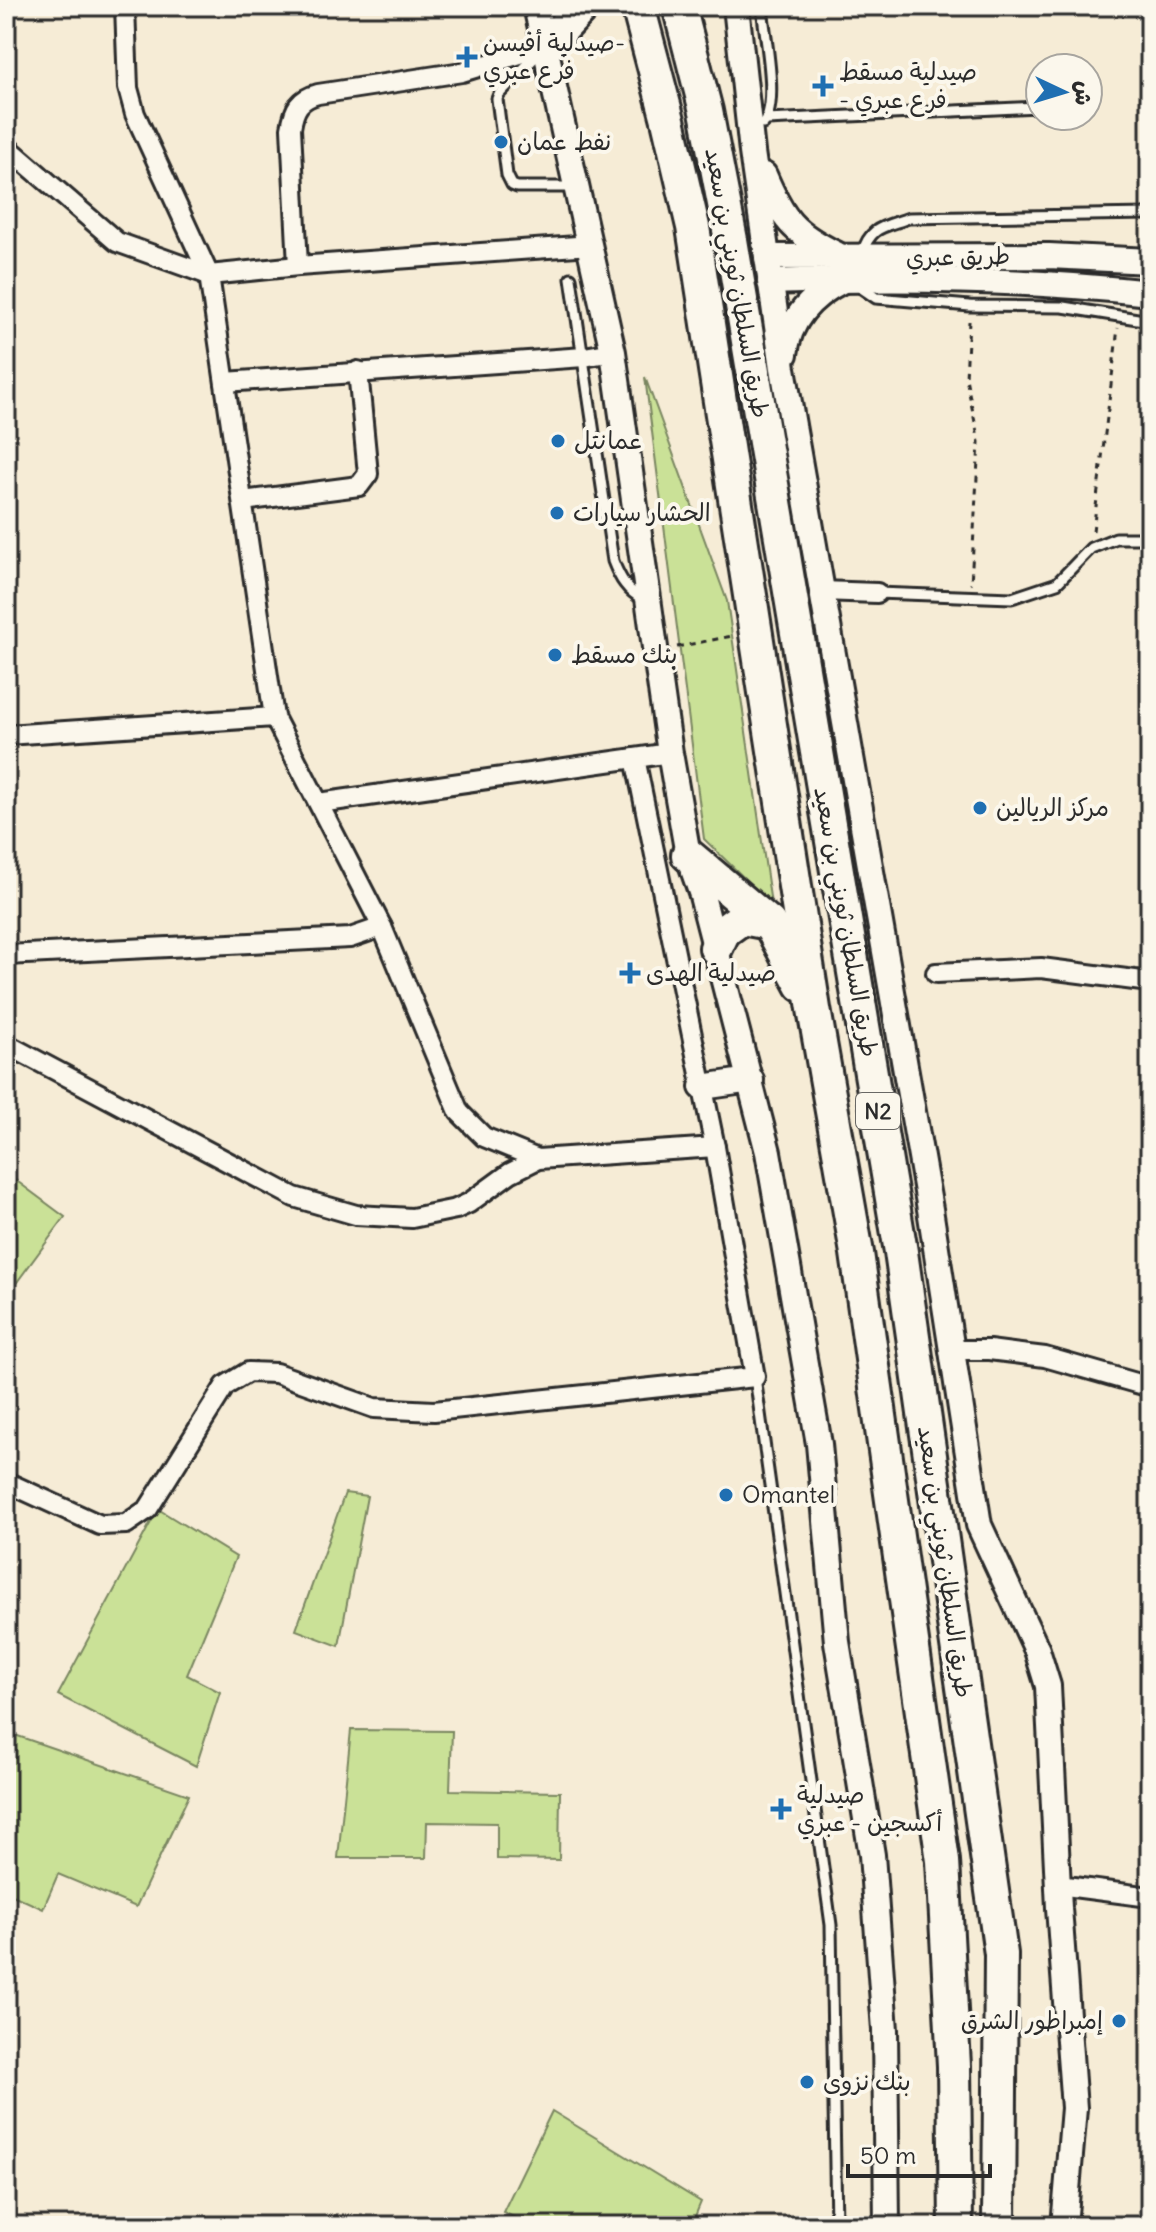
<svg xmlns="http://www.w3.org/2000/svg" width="1156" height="2232" font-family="Delius,'Playpen Sans Arabic',sans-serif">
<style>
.green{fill:#cae197;stroke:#7a8661;stroke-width:2}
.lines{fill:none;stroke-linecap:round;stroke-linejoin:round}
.lane-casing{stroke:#2b2b2b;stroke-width:15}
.street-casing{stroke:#2b2b2b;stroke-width:24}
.secondary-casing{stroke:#2b2b2b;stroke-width:30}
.highway-casing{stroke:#2b2b2b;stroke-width:38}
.path{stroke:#2b2b2b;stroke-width:3;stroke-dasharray:6 6;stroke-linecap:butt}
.lane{stroke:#fbf7ec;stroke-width:9}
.street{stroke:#fbf7ec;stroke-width:18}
.secondary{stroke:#fbf7ec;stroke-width:24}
.highway{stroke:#fbf7ec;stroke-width:32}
.poi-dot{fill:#1f6fb2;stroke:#fbf7ec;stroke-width:3}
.labels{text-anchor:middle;stroke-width:8;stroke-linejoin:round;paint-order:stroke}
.shield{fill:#fbf7ec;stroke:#696865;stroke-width:2}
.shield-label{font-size:22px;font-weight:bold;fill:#2b2b2b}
.poi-label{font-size:24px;fill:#2b2b2b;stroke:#fbf7ec;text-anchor:start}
.street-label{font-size:24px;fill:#2b2b2b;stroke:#fbf7ec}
</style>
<rect width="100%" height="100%" fill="#f6ecd6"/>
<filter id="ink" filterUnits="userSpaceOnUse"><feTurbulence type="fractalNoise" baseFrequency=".0125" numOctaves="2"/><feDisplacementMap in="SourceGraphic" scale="16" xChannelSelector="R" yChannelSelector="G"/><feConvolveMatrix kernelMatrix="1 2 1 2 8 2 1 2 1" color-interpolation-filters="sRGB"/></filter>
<g filter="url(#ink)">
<g class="green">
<path d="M645,377L727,601L771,904L704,839Z"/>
<path d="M6,1173L65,1217L6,1297Z"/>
<path d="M345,1493L367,1496L339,1646L296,1630Z"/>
<path d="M158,1509L236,1557L187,1675L220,1692L196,1766L58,1695Z"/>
<path d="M351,1730L452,1731L450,1790L560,1792L559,1860L497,1859V1823L427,1822L426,1858H338Z"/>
<path d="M9,1733L189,1795L136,1907L58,1874L43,1909L6,1892V1738Z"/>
<path d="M552,2111L701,2202L691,2226H532L503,2212Z"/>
</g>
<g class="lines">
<defs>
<g id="lane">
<path d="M762,6C764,33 780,104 763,124"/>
<path d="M540,52L499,94L497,99L507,175L512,185L517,187H576"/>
<path d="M767,120L1037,107"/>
<path d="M862,254C870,226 884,227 909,218L1150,214"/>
<path d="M571,278L613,561C620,579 627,591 644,600"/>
<path d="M857,285L876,298L970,306L1063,307L1150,321"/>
<path d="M877,593L1012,598L1057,583L1091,548L1116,538H1150"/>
<path d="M755,1377L831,1925L836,2226"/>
</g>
<g id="street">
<path d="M125,6L128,88L135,114L209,275L274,717L382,927L459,1112L484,1137L538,1159"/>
<path d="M6,146L117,242L209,275L298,266L591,245"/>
<path d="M298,266L291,128C294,109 299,99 318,94L462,72L546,46"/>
<path d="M225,382L584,357L613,352"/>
<path d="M243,501L359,486L368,474L358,371"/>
<path d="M821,591L877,593"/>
<path d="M6,735L274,717"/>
<path d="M319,803L670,753"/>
<path d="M6,955L350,938L382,927"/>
<path d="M936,973L1041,968L1150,982"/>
<path d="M6,1044L294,1197L356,1215L412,1218L456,1209L469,1203L510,1173L538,1159L715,1147"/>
<path d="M952,1350H989L1045,1357L1150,1387"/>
<path d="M6,1482L100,1525L126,1524L148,1509L225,1386L248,1372L276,1373L374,1408L434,1411L755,1377L715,1147L635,758"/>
<path d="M1058,1885L1150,1897"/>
</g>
<g id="secondary">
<path d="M536,6L613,352L670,753L688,855L701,892L768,1152L819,1444L837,1642L872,1855L885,2030L887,2226"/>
<path d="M736,6L752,152L783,368L930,1209L979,1525L1037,1650L1048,1686L1059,1908L1074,2108L1064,2226"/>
<path d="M764,175C783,220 792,232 836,254"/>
<path d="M767,257L1049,256L1150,261"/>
<path d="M770,282C896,277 1024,279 1150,293"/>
<path d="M785,354C789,318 813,295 843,280"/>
<path d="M702,1087L751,1080"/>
</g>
<g id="highway">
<path d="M638,6L668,120L693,227L814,1009L857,1253L943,1861L954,2066L956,2226"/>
<path d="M679,6L706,111L731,240L901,1252L1001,1954L999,2226"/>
<path d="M546,46L583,6"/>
<path d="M688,855L769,923L802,985"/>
<path d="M716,948L724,931L742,918L769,923"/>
</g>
</defs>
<use href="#lane" class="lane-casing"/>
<use href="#street" class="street-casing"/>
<use href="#secondary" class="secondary-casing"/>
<use href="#highway" class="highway-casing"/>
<g class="path">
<path d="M969,321L966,378L979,442L971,584"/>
<path d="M1093,531L1118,328"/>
<path d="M677,647L732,636"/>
</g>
<use href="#lane" class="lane"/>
<use href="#street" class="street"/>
<use href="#secondary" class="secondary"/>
<use href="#highway" class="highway"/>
</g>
</g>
<g class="poi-dot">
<path d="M463 45h8v8h8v8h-8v8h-8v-8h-8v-8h8z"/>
<path d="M819 74h8v8h8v8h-8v8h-8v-8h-8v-8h8z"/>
<circle cx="501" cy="142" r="8"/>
<circle cx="558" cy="441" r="8"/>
<circle cx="557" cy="513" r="8"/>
<circle cx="555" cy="655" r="8"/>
<circle cx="980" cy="808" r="8"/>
<path d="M626 961h8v8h8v8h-8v8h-8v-8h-8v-8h8z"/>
<circle cx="726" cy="1495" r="8"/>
<path d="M777 1797h8v8h8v8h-8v8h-8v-8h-8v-8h8z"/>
<circle cx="1119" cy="2021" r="8"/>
<circle cx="807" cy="2082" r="8"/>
</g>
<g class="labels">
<rect class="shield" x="856" y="1093" width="44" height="36" rx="6"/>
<g class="shield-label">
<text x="878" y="1119">N2</text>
</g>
<g class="poi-label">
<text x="483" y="51">صيدلية أفيسن-<tspan x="483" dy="28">فرع عبري</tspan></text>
<text x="839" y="80">صيدلية مسقط<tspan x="839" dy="28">- فرع عبري</tspan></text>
<text x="517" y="150">نفط عمان</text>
<text x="574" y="449">عمانتل</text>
<text x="573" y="521">الحشار سيارات</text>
<text x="571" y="663">بنك مسقط</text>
<text x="996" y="816">مركز الريالين</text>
<text x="646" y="981">صيدلية الهدى</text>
<text x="742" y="1503">Omantel</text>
<text x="797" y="1803">صيدلية<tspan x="797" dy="28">أكسجين - عبري</tspan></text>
<text x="1103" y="2029" text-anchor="end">إمبراطور الشرق</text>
<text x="823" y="2090">بنك نزوى</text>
</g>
<g class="street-label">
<text transform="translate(958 257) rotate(-1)" y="8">طريق عبري</text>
<text transform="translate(737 283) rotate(80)" y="8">طريق السلطان ثويني بن سعيد</text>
<text transform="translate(846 922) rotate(80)" y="8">طريق السلطان ثويني بن سعيد</text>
<text transform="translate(945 1562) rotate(82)" y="8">طريق السلطان ثويني بن سعيد</text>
</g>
</g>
<rect width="1156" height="2232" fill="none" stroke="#fbf7ec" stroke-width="32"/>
<rect x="16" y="16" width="1124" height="2200" fill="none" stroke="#2b2b2b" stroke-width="3" filter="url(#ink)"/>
<g transform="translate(1064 92) rotate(94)"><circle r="38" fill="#fbf7ec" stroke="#a8a59f" stroke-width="2"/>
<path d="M0-6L14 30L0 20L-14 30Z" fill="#1f6fb2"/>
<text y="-12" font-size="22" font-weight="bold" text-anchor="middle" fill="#2b2b2b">ش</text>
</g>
<path d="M848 2164v12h142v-12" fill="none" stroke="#2b2b2b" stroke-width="4"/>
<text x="860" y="2164" font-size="24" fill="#2b2b2b" stroke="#fbf7ec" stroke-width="6" paint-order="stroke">50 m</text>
</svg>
